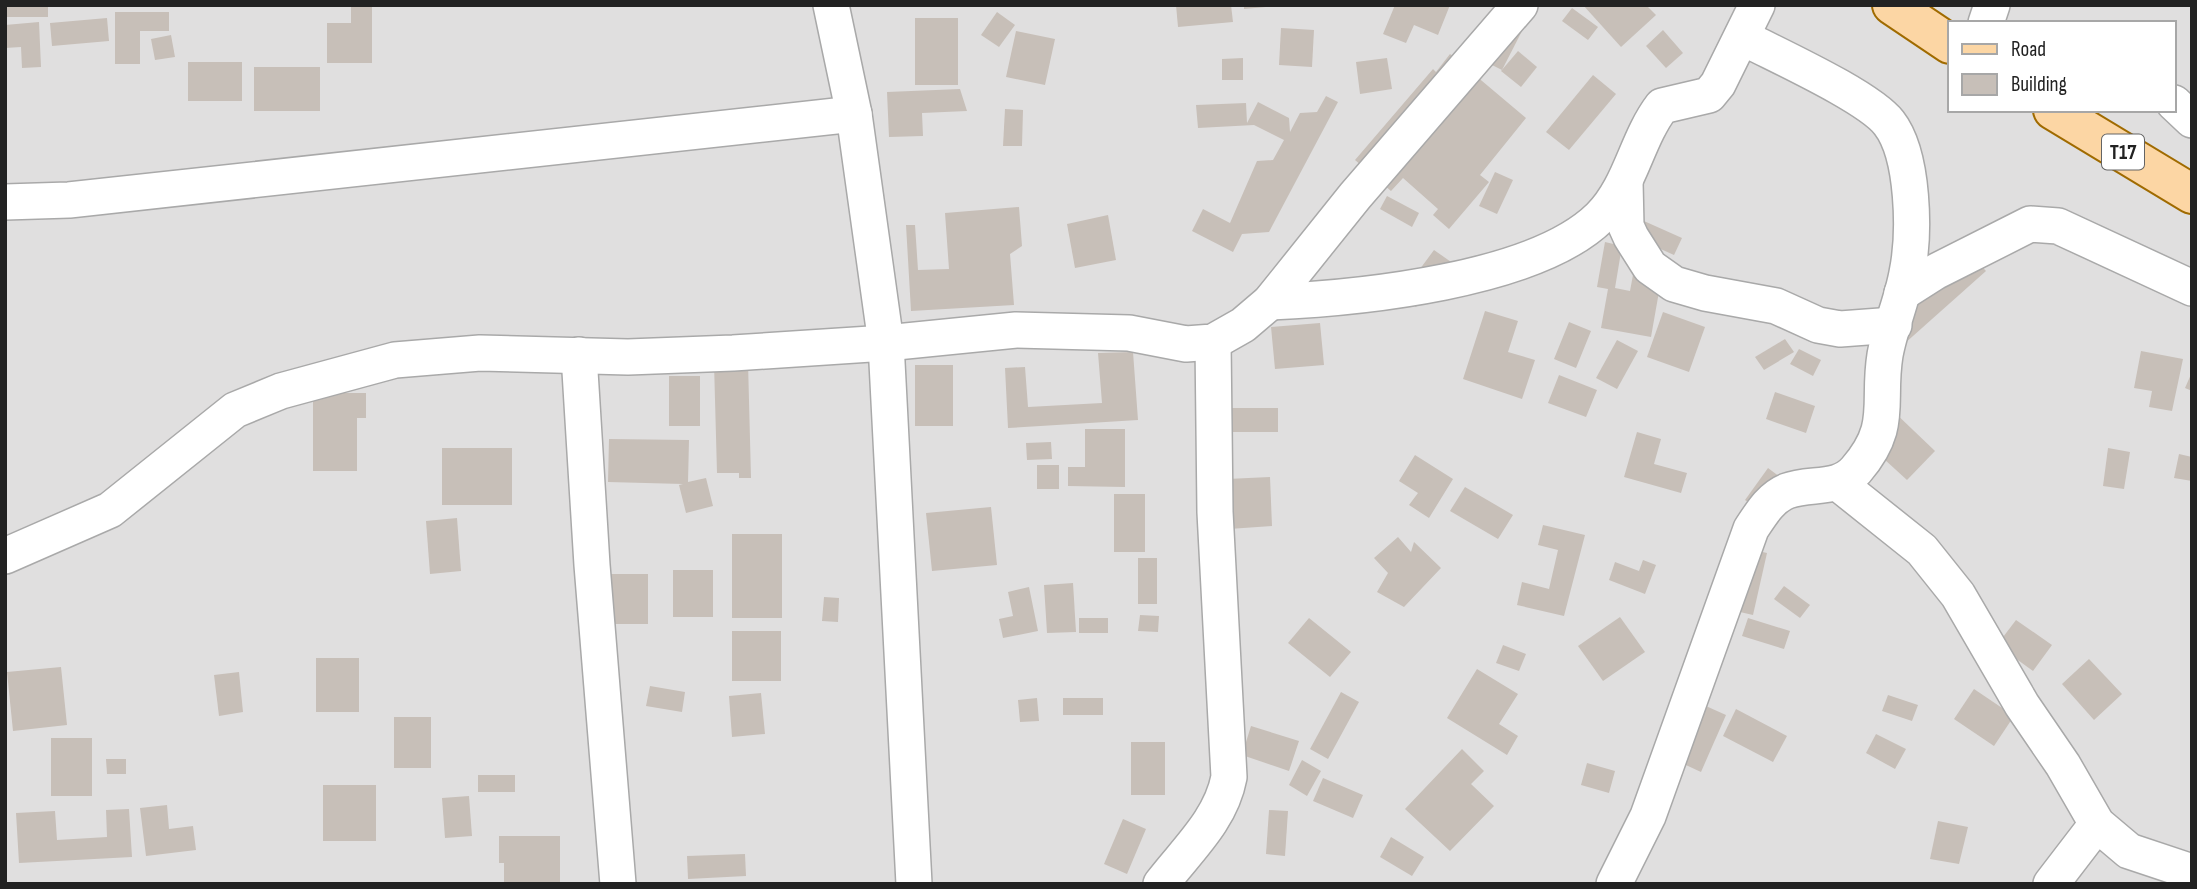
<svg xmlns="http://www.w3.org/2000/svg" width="2197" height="889" font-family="'Sofia Sans Condensed',sans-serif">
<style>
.residential{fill:#e0dfdf;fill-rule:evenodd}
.building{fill:#c7bfb8}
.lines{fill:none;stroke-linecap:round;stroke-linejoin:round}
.street-casing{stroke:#a9a9a9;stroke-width:38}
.primary-casing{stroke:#a06b00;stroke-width:42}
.street{stroke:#fff;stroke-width:35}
.primary{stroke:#fcd6a4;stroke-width:38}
.labels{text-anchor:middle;stroke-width:5;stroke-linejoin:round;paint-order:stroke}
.shield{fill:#fff;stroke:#646464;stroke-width:2}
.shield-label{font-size:21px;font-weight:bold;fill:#222}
</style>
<rect width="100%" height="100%" fill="#f2efe9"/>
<path class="residential" d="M5,5H2192V884H5ZM1950,23H2174V110H1950Z"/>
<g class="building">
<rect x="5" y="5" width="43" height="12"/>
<path d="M351,5H372V63H327V23H351Z"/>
<path d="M1176,5H1231L1233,22L1178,27Z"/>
<path d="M1244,5H1266V7L1244,9Z"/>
<path d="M1395,5H1450L1438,35L1414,25L1406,43L1383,34Z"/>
<path d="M1583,5H1646L1656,15L1621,47Z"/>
<path d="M1572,8L1598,27L1588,40L1562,21Z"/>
<path d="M115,12H169V31H140V64H115Z"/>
<path d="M997,12L1015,25L999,47L981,35Z"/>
<path d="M1488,14L1522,31L1502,70L1468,53Z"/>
<path d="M107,18L109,41L52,46L50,23Z"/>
<rect x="915" y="18" width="43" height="67"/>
<path d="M39,22L41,67L22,68L21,47L5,48V25Z"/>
<path d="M1281,28L1314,30L1312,67L1279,65Z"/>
<path d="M1663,30L1683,53L1666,68L1646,46Z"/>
<path d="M1016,31L1055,39L1045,85L1006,77Z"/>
<path d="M171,35L175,57L155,60L151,39Z"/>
<path d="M1518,51L1537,67L1521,87L1501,71Z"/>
<path d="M1450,54L1526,118L1480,175L1489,182L1449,229L1433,215L1438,209L1403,178L1391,191L1355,160L1433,69L1436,72Z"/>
<path d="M1243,58V80H1222V59Z"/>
<path d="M1387,58L1392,89L1360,94L1356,62Z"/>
<rect x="188" y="62" width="54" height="39"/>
<rect x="254" y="67" width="66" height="44"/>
<path d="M1593,75L1616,94L1569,150L1546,132Z"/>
<path d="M960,89L967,111L922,113L923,136L889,137L887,92Z"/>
<path d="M1326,96L1338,102L1269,232L1242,234L1233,252L1192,231L1203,209L1230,223L1257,161L1273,160L1284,140L1254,125L1198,128L1196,105L1246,103L1247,123L1258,102L1289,118L1290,132L1300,113L1317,112Z"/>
<path d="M1005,109L1023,110L1022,146H1003Z"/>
<path d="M1495,172L1513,180L1497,214L1479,206Z"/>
<path d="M1387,196L1419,213L1412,227L1380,209Z"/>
<path d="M1019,207L1022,246L1010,254L1014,305L911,311L906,225H915L918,270L949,269L945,213Z"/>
<path d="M1108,215L1116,260L1075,268L1067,224Z"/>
<path d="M1635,217L1682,238L1674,255L1627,234Z"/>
<path d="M1605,242L1622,246L1615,288L1630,291L1635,264L1663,269L1651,337L1601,328L1608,289L1597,287Z"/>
<path d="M1434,250L1474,278L1441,272L1416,307L1400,296Z"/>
<path d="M1970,254L1986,271L1904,344L1889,327Z"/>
<path d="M1485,311L1518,321L1508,352L1535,360L1522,399L1463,379Z"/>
<path d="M1663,312L1705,327L1689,372L1647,357Z"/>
<path d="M1569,322L1591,331L1576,368L1554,359Z"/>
<path d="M1320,323L1324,365L1275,369L1271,327Z"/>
<path d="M1785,339L1794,352L1764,370L1755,357Z"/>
<path d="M1617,340L1638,351L1617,389L1596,378Z"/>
<path d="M1799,349L1821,360L1813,376L1790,364Z"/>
<path d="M2141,351L2183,359L2172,411L2149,407L2152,391L2134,388Z"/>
<path d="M1133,352L1138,420L1008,428L1005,368L1025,367L1028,407L1102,403L1098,353Z"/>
<path d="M748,362L751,478H739V473H717L714,363Z"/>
<rect x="915" y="365" width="38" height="61"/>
<path d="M2192,372V391L2185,388Z"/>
<path d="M1559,375L1597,390L1586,417L1548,403Z"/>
<rect x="669" y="376" width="31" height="50"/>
<path d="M1775,392L1815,406L1806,433L1766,419Z"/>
<path d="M313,393H366V418H357V471H313Z"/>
<rect x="1227" y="408" width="51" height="24"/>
<path d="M1890,408L1935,451L1907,480L1861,438Z"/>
<path d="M1085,429H1125V487L1068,486V467H1085Z"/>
<path d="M1637,432L1661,439L1654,464L1687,473L1681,493L1624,477Z"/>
<path d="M609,439L689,440L688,482L706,478L713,506L686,513L679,485L683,484L608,482Z"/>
<path d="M1051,442L1052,459L1027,460L1026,443Z"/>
<rect x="442" y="448" width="70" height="57"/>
<path d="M2108,448L2130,452L2124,489L2103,486Z"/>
<path d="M2179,454L2192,457V481L2174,478Z"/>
<path d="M1415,455L1453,479L1429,518L1409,505L1418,493L1399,481Z"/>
<rect x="1037" y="465" width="22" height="24"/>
<path d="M1768,468L1792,486L1770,518L1745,500Z"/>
<path d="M1270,477L1272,526L1229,529L1227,479Z"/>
<path d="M1465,487L1513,515L1498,539L1450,511Z"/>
<rect x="1114" y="494" width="31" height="58"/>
<path d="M991,507L997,565L932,571L926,513Z"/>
<path d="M457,518L461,571L430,574L426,521Z"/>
<path d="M1543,525L1585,535L1564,616L1517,605L1522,582L1549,589L1558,550L1538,545Z"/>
<rect x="732" y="534" width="50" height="84"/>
<path d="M1398,537L1411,552L1414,542L1441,568L1404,607L1377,592L1388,573L1374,558Z"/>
<path d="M1728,544L1767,553L1753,615L1714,606Z"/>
<rect x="1138" y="558" width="19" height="46"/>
<path d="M1643,560L1656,565L1645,594L1609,580L1615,562L1639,571Z"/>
<rect x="673" y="570" width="40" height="47"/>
<rect x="610" y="574" width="38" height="50"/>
<path d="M1073,583L1076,632L1047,633L1044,585Z"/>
<path d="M1784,586L1810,605L1800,618L1774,599Z"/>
<path d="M1029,587L1038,631L1003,638L999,619L1013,616L1008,592Z"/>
<path d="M824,597L839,598L838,622L822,621Z"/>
<path d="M1140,615L1159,616L1158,632L1138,631Z"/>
<path d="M1620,617L1645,652L1603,681L1578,646Z"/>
<rect x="1079" y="618" width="29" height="15"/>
<path d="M1309,618L1351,652L1330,677L1288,643Z"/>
<path d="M1748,618L1790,631L1784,649L1742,636Z"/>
<path d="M2016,620L2052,645L2033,671L1997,645Z"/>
<rect x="732" y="631" width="49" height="50"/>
<path d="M1503,645L1526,654L1519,671L1496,663Z"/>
<rect x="316" y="658" width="43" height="54"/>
<path d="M2089,659L2122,694L2094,720L2062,684Z"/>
<path d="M61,667L67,725L13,731L7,672Z"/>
<path d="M1477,669L1518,694L1499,724L1518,736L1507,755L1447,718Z"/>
<path d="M239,672L243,712L219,716L214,675Z"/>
<path d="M650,686L685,692L682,712L646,706Z"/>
<path d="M1974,689L2014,716L1994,746L1954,719Z"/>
<path d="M1341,692L1359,702L1328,759L1310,749Z"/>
<path d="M761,693L765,734L732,737L729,696Z"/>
<path d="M1888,695L1918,705L1912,721L1882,711Z"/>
<path d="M1037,698L1039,721L1020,722L1018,700Z"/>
<rect x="1063" y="698" width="40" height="17"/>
<path d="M1688,698L1726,715L1701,772L1662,754Z"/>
<path d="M1736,709L1787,736L1773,762L1723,736Z"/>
<rect x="394" y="717" width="37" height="51"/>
<path d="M1251,726L1299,741L1289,771L1242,755Z"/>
<path d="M1876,734L1906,749L1895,769L1866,753Z"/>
<rect x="51" y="738" width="41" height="58"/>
<rect x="1131" y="742" width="34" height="53"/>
<path d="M1462,749L1484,771L1471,784L1494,806L1450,851L1405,809Z"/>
<path d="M106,759H126V774H107Z"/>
<path d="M1302,760L1321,771L1307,796L1289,785Z"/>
<path d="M1587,763L1615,771L1609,793L1581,785Z"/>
<rect x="478" y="775" width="37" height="17"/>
<path d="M1323,778L1363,795L1353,818L1313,801Z"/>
<rect x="323" y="785" width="53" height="56"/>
<path d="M469,796L472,836L445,838L442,798Z"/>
<path d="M167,805L169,829L193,826L196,850L146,856L140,808Z"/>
<path d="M129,809L132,857L19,863L16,813L55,811L57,840L107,837L106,810Z"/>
<path d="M1269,810L1288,811L1285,856L1266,854Z"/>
<path d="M1123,819L1146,829L1127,874L1104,864Z"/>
<path d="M1938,821L1968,827L1959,864L1930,859Z"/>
<path d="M499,836H560V884H504V863H499Z"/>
<path d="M1391,837L1424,857L1412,876L1380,857Z"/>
<path d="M745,854L746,876L688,879L687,856Z"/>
</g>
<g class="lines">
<defs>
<g id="street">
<path d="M831,5L854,114L886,343L914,884"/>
<path d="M1986,23L1992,5"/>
<path d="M2174,103L2192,120"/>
<path d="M1625,182L1626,226L1631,237L1650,267L1674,284L1705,293L1776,306L1818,325L1840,329L1894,325"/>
<path d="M5,202L69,200L854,114"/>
<path d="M1902,293L1935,272L2030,224L2058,226L2192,288"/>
<path d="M1270,302C1359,298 1535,281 1600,217C1631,186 1636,140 1662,106L1709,95L1718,84L1757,5"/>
<path d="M579,355L592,565L618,884"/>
<path d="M1838,483L1922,550L1958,595L2022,705L2063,765L2097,824L2129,851L2192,872"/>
<path d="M5,556L110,510L235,410L281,391L395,360L480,353L628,357L733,353L886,343L1016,330L1129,333L1186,344L1213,342L1243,325L1270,302L1355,196L1520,5"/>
<path d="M1161,884C1187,850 1221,820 1229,777L1215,512L1213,342"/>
<path d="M1614,884L1648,816L1751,529C1761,514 1770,498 1787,491C1811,482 1838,491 1856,470C1894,426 1877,404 1885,355C1890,327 1902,301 1907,273C1915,234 1914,155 1889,123C1868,96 1776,55 1742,37"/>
<path d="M2051,884L2097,824"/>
</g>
<g id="primary">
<path d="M1892,5L1950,44"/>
<path d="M2053,110L2192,194"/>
</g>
</defs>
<use href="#street" class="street-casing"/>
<use href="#primary" class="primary-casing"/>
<use href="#street" class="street"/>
<use href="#primary" class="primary"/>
</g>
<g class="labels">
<rect class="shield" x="2102" y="134.5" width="42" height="35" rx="5"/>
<g class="shield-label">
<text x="2123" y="159">T17</text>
</g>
</g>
<rect width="2197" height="889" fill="none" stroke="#222222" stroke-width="14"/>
<rect x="1948" y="21" width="228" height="91" fill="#ffffff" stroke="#a7a7a7" stroke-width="2"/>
<rect x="1962" y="44" width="35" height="10" fill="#fcd6a4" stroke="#a7a7a7" stroke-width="2"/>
<text x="2011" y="56" font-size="21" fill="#222222">Road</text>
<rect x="1962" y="74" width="35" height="21" fill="#c7bfb8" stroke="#a7a7a7" stroke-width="2"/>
<text x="2011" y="91" font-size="21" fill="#222222">Building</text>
</svg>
